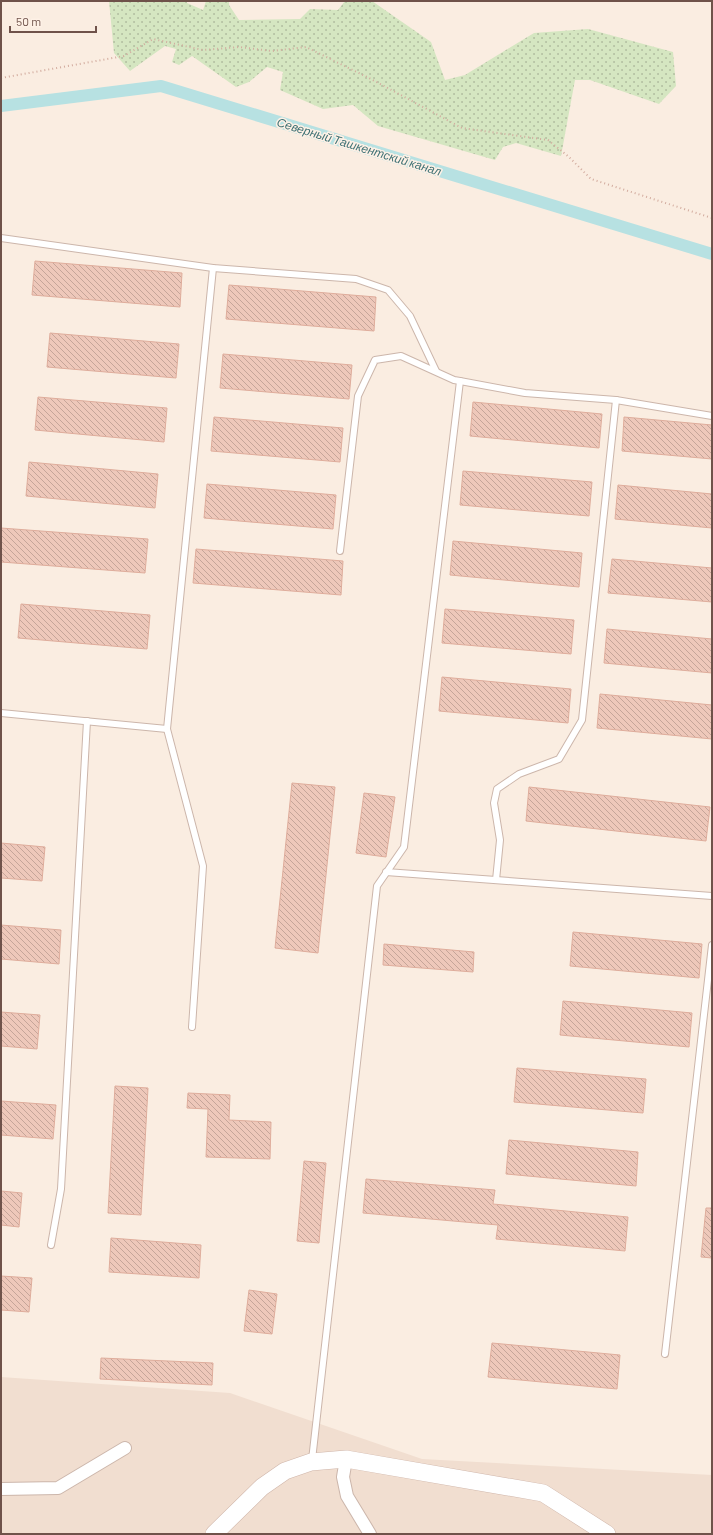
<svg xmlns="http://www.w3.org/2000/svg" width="713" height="1535" font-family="Barlow,sans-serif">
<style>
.residential{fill:#f1ded0}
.grass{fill:url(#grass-dots)}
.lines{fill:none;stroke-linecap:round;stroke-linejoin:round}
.canal{stroke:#b7e1e2;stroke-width:12}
.building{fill:url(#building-back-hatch);stroke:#dfad9c}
.lane-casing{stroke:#ccb6ab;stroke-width:8}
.street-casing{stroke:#ccb6ab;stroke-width:14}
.secondary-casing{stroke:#cfb5a9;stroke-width:18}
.path{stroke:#d2ab9e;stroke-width:2;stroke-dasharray:1 3;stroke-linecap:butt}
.lane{stroke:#fff;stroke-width:6}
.street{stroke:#fff;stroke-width:12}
.secondary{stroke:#fff;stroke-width:17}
.labels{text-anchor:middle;stroke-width:3;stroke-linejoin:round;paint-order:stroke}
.water-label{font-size:12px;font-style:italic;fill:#3f7275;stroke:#fef1e6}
</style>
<defs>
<pattern id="grass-dots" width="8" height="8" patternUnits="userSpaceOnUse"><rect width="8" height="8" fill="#d5e6c1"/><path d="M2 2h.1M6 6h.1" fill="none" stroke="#b1bd9f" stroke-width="1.8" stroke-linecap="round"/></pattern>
<pattern id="building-back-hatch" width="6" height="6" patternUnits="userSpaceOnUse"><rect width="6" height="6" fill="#eec8ba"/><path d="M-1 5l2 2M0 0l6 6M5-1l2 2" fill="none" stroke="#c5a599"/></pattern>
</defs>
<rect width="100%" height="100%" fill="#faede1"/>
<path class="residential" d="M1,1377L230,1393L422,1459L712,1475V1534H1Z"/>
<path class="grass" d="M109,1H187V3L203,10L206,1H229V5L239,20L300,19L310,9L338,10L345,1H372L431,42L445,80L465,75L534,33L588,29L673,52L676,86L659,104L590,80H575L561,156L516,143L503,147L495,160L378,126L353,105L323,109L280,90L283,72L267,67L249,82L236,87L192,56L179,65L172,62L176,49L165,46L130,71L114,53Z"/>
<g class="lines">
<path class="canal" d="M1,106L161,86L712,254"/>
</g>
<g class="building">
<path d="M35,261L182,273L180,307L32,295Z"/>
<path d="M229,285L376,297L374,331L226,319Z"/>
<path d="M50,333L179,344L176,378L47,367Z"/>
<path d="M223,354L352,365L349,399L220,388Z"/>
<path d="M38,397L167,408L164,442L35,430Z"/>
<path d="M473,402L602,414L599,448L470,436Z"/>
<path d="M214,417L343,428L340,462L211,451Z"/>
<path d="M624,417L712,425V459L622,451Z"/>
<path d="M29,462L158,474L155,508L26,496Z"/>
<path d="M463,471L592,482L589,516L460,505Z"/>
<path d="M207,484L336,495L333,529L204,518Z"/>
<path d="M618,485L712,494V528L615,519Z"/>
<path d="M1,528L148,539L145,573L1,562Z"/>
<path d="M453,541L582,553L579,587L450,575Z"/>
<path d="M196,549L343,561L341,595L193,583Z"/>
<path d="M612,559L712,568V602L608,593Z"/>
<path d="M21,604L150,615L147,649L18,638Z"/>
<path d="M445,609L574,620L571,654L442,643Z"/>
<path d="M607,629L712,639V673L604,663Z"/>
<path d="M442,677L571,689L568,723L439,711Z"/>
<path d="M600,694L712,705V739L597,728Z"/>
<path d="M292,783L335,787L318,953L275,948Z"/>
<path d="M529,787L710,807L706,841L526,821Z"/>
<path d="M364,793L395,797L386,857L356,853Z"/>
<path d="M1,843L45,847L42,881L1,878Z"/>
<path d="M1,925L61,930L59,964L1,959Z"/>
<path d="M573,932L702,944L699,978L570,966Z"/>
<path d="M384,944L474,952L473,972L383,965Z"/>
<path d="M563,1001L692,1013L689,1047L560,1035Z"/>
<path d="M1,1012L40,1015L37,1049L1,1046Z"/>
<path d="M517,1068L646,1079L643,1113L514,1102Z"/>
<path d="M115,1086L148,1088L141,1215L108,1213Z"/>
<path d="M188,1093L230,1095L229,1120L271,1122L270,1159L206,1157L208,1109L187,1108Z"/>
<path d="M1,1101L56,1105L53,1139L1,1135Z"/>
<path d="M509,1140L638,1152L636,1186L506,1174Z"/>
<path d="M304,1161L326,1163L319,1243L297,1241Z"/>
<path d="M366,1179L495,1190L493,1204L628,1217L625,1251L496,1239L498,1225L363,1213Z"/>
<path d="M1,1191L22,1193L19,1227L1,1225Z"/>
<path d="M706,1208H712V1258L701,1257Z"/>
<path d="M111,1238L201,1245L199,1278L109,1272Z"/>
<path d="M1,1276L32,1278L29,1312L1,1310Z"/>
<path d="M249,1290L277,1294L272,1334L244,1331Z"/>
<path d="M492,1343L620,1355L617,1389L488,1377Z"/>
<path d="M101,1358L213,1363L212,1385L100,1379Z"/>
</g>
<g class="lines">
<defs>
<g id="lane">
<path d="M1,238L213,268L356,279L388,290L410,316L436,371"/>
<path d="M340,551L358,396L375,360L401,356L454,380L460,381L525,393L616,400L712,416"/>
<path d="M1,713L167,729"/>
<path d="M386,872L712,896"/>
<path d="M496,880L500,840L494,803L497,789L519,774L559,759L582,720L616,400"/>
<path d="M192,1027L203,866L167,729L213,268"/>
<path d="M51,1245L61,1189L87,721"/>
<path d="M665,1354L712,945"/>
<path d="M312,1460L377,886L404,847L460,381"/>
</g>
<g id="street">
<path d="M346,1459L343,1477L347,1496L370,1534"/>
<path d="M1,1489L58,1488L125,1448"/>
</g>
<path id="secondary" d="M214,1534L262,1487L285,1471L311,1462L346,1459L543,1493L607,1534"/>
</defs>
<use href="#lane" class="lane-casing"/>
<use href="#street" class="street-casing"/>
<use href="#secondary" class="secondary-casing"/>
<path class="path" d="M1,78L124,56L153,39L203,50L239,47L272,51L306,47L371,79L462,128L548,140L569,157L591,179L712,218"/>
<use href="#lane" class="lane"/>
<use href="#street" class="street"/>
<use href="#secondary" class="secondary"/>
</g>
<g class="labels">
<g class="water-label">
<text transform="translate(359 147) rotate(17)" y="4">Северный Ташкентский канал</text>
</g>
</g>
<rect width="713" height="1535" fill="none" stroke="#6f524a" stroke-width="4"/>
<path d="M10 26v6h86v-6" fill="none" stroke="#6f524a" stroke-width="2"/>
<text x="16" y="26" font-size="12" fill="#6f524a" stroke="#fef1e6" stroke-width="3" paint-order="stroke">50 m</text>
</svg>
